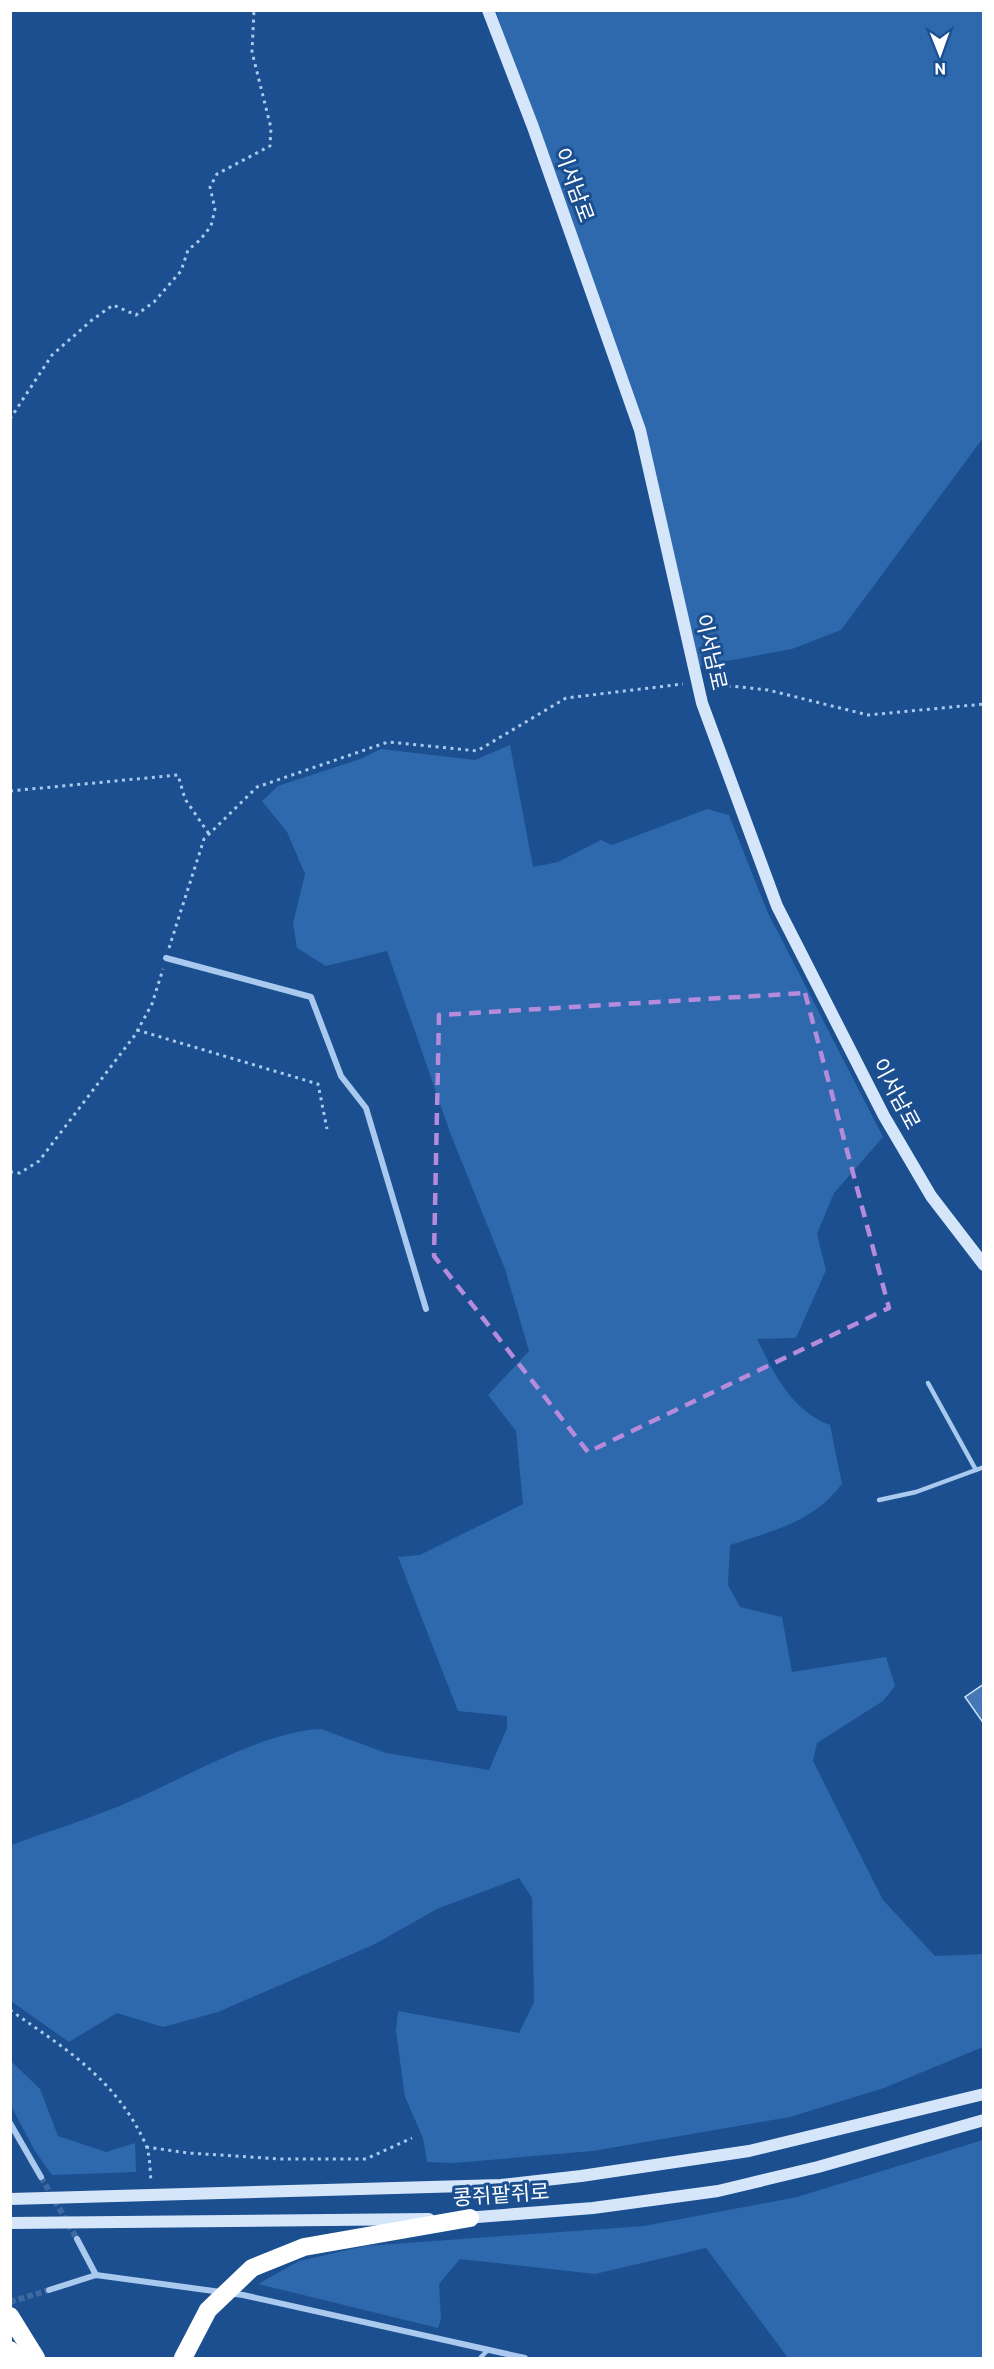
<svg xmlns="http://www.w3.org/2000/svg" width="994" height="2369" font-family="Roboto,'Noto Sans KR',sans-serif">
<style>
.green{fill:#2e69ad}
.building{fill:#4478b7;stroke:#cfe3fa;stroke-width:1.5}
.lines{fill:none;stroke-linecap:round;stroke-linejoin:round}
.street-tunnel{stroke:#3d69a0;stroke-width:6;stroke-dasharray:6 3;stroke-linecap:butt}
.path{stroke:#a9c9ee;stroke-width:3;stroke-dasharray:3 4.5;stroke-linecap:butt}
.lane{stroke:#a9c9ee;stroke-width:4.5}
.street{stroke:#a9c9ee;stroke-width:6}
.secondary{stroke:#d6e6fa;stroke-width:12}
.highway{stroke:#fff;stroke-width:18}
.marked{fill:none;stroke:#b68bdc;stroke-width:4.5;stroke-dasharray:12 8;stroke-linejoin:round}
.labels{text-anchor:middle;stroke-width:6;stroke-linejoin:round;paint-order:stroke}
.street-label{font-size:21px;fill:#fff;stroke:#1b4f8f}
</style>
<rect width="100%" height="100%" fill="#1b4f8f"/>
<g class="green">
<path d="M496,11H983V438L841,630L792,649L694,667L640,430L533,127Z"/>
<path d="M510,745L533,867L558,862L601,840L612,845L707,809L729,815L767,911L883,1137L834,1193L817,1234L826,1270L796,1338L757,1339C774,1374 792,1411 830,1425L842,1484C812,1523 774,1530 730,1545L728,1585L740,1607L782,1617L792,1672L886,1657L895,1686L883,1701L817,1743L813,1761L883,1900L935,1956L983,1954V2047L884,2088L790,2117L593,2151L454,2163L427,2162L423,2138L405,2097L396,2031L398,2011L519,2033L534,2002L532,1898L519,1878L437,1909L375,1944L218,2012L163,2027L117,2013L69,2042L11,2001V1845C50,1831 92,1818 131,1801C185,1778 264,1731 321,1729L386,1753L489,1770L507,1728V1716L458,1711L398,1557L420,1555L523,1504L516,1431L488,1395L529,1351L505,1269L451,1135L387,951L326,966L297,948L293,923L305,874L287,832L262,801L278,786L360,759L381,749L475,760Z"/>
<path d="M10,2060L40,2089L58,2136L106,2152L135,2143L136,2172L52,2175L35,2151L11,2106Z"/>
<path d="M983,2140V2358H788L706,2248L595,2274L460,2259L439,2284L441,2319L438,2328L258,2284L299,2261L365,2246L644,2226L797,2197Z"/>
</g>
<path class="building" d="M984,1684V1724L965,1697Z"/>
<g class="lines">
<g class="street-tunnel">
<path d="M41,2177L77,2239"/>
<path d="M10,2302L49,2290"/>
</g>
<g class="path">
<path d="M10,419L52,355L92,320L113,305L136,315L154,302L181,271L188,250L200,240L211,226L215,209L210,187L217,174L270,146L271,128L252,52L254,10"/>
<path d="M713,684L768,690L868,715L984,704"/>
<path d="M10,791L178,775L185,799L209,834"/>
<path d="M169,948L204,839L257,787L388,742L477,751L566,698L683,684"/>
<path d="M137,1030L318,1084L327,1129"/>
<path d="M10,1172L20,1173L39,1161L135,1035L152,1004L163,969"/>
<path d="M10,2010C67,2050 116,2079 146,2145C150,2155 150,2170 151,2182"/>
<path d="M146,2147L188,2153L281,2159H366L412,2138"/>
</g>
<g class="lane">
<path d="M928,1383L976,1470"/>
<path d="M879,1500L916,1492L984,1467"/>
<path d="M480,2358L488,2350"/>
</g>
<g class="street">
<path d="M166,958L311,997L341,1076L366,1108L426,1309"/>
<path d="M10,2123L41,2177"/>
<path d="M77,2239L96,2275"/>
<path d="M49,2290L96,2275L243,2295L525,2358"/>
</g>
<g class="secondary">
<path d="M488,10L533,127L640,430L702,703L777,906L884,1116L931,1196L984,1265"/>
<path d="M10,2199L501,2185L581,2176L749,2151L984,2094"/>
<path d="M465,2218L593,2208L718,2191L818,2167L984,2120"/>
<path d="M10,2223L429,2219"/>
</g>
<g class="highway">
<path d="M10,2316L36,2358"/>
<path d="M10,2350L16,2358"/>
<path d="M183,2358L208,2310L252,2268L304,2247L470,2218"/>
</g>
</g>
<path class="marked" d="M805,993L889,1308L588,1452L434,1256L439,1015Z"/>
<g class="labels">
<g class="street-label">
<text transform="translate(574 185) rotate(70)" y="7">이서남로</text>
<text transform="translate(711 652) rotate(77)" y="7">이서남로</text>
<text transform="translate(896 1094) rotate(62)" y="7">이서남로</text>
<text transform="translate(501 2195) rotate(-4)" y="7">콩쥐팥쥐로</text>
</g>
</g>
<rect width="994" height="2369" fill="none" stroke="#ffffff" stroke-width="24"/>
<g transform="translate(940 54) rotate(179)" stroke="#1b4f8f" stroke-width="4.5" paint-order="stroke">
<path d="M0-4.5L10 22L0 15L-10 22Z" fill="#ffffff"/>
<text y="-9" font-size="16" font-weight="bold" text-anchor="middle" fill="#ffffff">N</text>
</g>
</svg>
